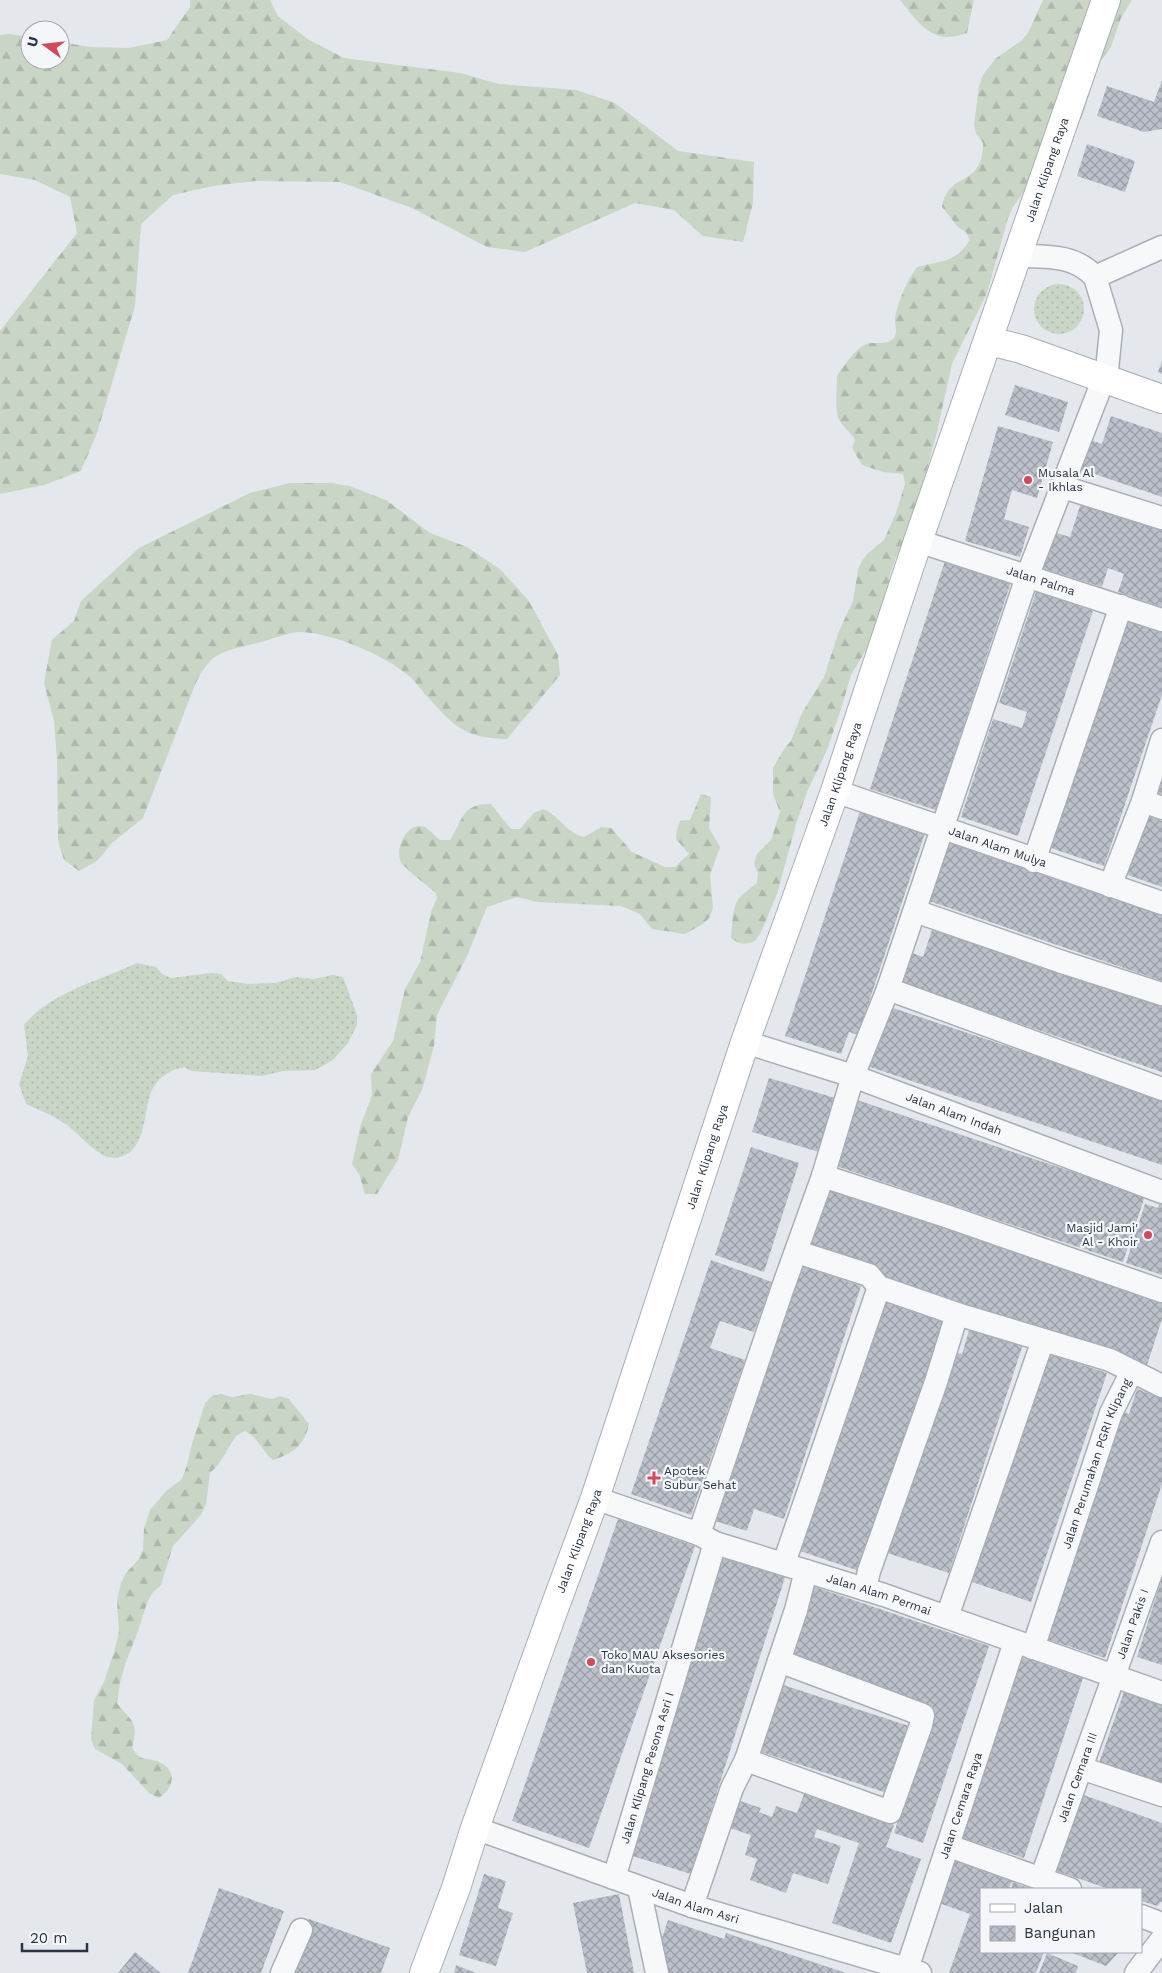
<svg xmlns="http://www.w3.org/2000/svg" width="1162" height="1973" font-family="'Work Sans',sans-serif">
<style>
.grass{fill:url(#grass-dots)}
.forest{fill:url(#forest-firs)}
.building{fill:url(#building-cross-hatch)}
.lines{fill:none;stroke-linecap:round;stroke-linejoin:round}
.minor-casing{stroke:#a9aeb7;stroke-width:25}
.secondary-casing{stroke:#a9aeb7;stroke-width:30}
.minor{stroke:#f7f8fa;stroke-width:22}
.secondary{stroke:#fff;stroke-width:28}
.poi-dot{fill:#d1495b;stroke:#f4f6f9;stroke-width:2}
.labels{text-anchor:middle;stroke-width:4.5;stroke-linejoin:round;paint-order:stroke}
.street-label{font-size:12px;fill:#2b3445;stroke:#f4f6f9}
.poi-label{font-size:12px;fill:#2b3445;stroke:#f4f6f9;text-anchor:start}
</style>
<defs>
<pattern id="grass-dots" width="8" height="8" patternUnits="userSpaceOnUse" patternTransform="scale(1.25)"><rect width="8" height="8" fill="#c9d6c5"/><path d="M2 2h.1M6 6h.1" fill="none" stroke="#adb8ab" stroke-width="1.8" stroke-linecap="round"/></pattern>
<pattern id="forest-firs" width="22" height="20" patternUnits="userSpaceOnUse" patternTransform="scale(1.25)"><rect width="22" height="20" fill="#c9d6c5"/><path d="M5 1l3.5 6h-7zM16 11l3.5 6h-7z" fill="#adb8ab"/></pattern>
<pattern id="building-cross-hatch" width="8" height="8" patternUnits="userSpaceOnUse" patternTransform="scale(1.25)"><rect width="8" height="8" fill="#bbc0ca"/><path d="M0 0l8 8M0 8l8-8" fill="none" stroke="#989da6"/></pattern>
</defs>
<rect width="100%" height="100%" fill="#e4e7ec"/>
<g class="grass">
<circle cx="1059" cy="309" r="25"/>
<path d="M137,963L156,967L162,974L171,978L211,973L221,974L228,981L247,984L276,983L295,977L314,979L333,975L343,977L357,1015V1025L348,1043L333,1060L315,1070L283,1071L262,1076L192,1071L184,1067C174,1069 164,1074 157,1082C141,1099 151,1149 120,1157C116,1158 109,1158 105,1156C94,1151 77,1133 67,1125C55,1116 39,1110 26,1104L19,1084L28,1056L24,1025C51,992 99,981 137,963Z"/>
</g>
<g class="forest">
<path d="M190,0H270L278,16L309,40L344,58L460,73L499,84L576,90L615,103L678,151L754,162L753,203L743,242L703,236L674,210L635,203L525,252L487,247L412,208L340,182L255,181L213,186L173,195L141,224L135,306L97,433L81,471L44,485L0,494V331L77,233L70,197L35,180L0,174V35L10,34L30,37V60H60V42L90,47L129,48L167,40L190,7Z"/>
<path d="M900,0H974L967,33C932,46 920,24 900,0Z"/>
<path d="M1043,0H1132L1121,18L1111,47L1098,64L1083,115L1074,133L1025,190L1013,207L1008,218L987,293L952,364L936,436L911,527L896,557L889,577V601L878,619L867,648L851,675L842,706L827,750L807,792L797,821L777,894L761,932L755,941C745,945 739,945 731,938C733,925 731,906 741,896C746,891 752,887 757,883L758,873L754,864L757,854L771,840L780,812L773,794V768L784,749L791,741L802,713L824,677L839,631L853,601L858,570L862,561L868,553L884,540L896,513L905,484L903,474L883,472L862,465L852,448L855,440C851,432 841,426 838,417C835,408 837,386 837,376C844,366 855,349 866,344C876,341 889,347 895,336C898,329 894,324 895,317C899,300 906,282 917,267C940,261 956,263 970,240L966,232L958,227L942,207C948,170 983,189 983,143L976,133L974,125L979,86L983,75L995,59L1021,41L1028,33Z"/>
<path d="M290,483H330L349,486L386,500L430,533L467,547L501,570L529,601L558,655L560,675L507,739C462,738 453,725 425,694C420,688 415,681 409,676C386,656 333,633 301,632C289,632 269,640 257,643C222,652 211,651 195,685L143,818L112,843L97,861L79,871L64,860L58,841L57,759L54,721L44,683L52,640L74,621L81,601L139,548L250,493Z"/>
<path d="M701,794L711,797L709,828L720,847L710,875L713,907L710,917L703,924L685,934L652,929L640,914L621,906L537,902L517,897L487,907L467,956L437,1015L434,1046L422,1090L408,1117L398,1160L377,1194H365L359,1174L352,1164L361,1124L372,1096L371,1074L393,1041L405,989L420,962L431,912L437,898L436,893C429,887 404,868 401,862C394,848 408,820 425,827C430,830 436,837 440,840H450C463,820 462,803 491,804L511,829H520L534,813L543,809C559,815 566,833 584,837L601,827L611,828L632,852L665,867H675L689,854L676,839L677,830L680,821L690,820Z"/>
<path d="M221,1394L232,1397L251,1394L272,1399L280,1396L289,1399L309,1424C305,1445 292,1454 273,1460C262,1451 258,1437 245,1431L236,1436L218,1465L210,1473L206,1504L201,1515L173,1546L161,1585L153,1592L147,1603L137,1634L126,1662L120,1682L117,1703C132,1723 139,1720 132,1748C134,1751 137,1755 140,1757C146,1760 153,1759 159,1762C178,1770 174,1788 159,1798L149,1793L122,1764L95,1749L91,1739L94,1700L104,1682L114,1652L119,1632L117,1601L121,1583L126,1573L139,1559L143,1549L144,1529L150,1510L166,1491L182,1479L187,1465L192,1444L205,1403L212,1396Z"/>
</g>
<g class="building">
<path d="M1162,80V129L1144,132L1097,116L1107,86L1154,102Z"/>
<path d="M1087,144L1135,161L1125,192L1077,176Z"/>
<path d="M1162,361V374L1158,372Z"/>
<path d="M1015,385L1068,402L1059,432L1005,415Z"/>
<path d="M1111,416L1162,433V497L1077,468L1087,439L1102,444Z"/>
<path d="M998,426L1053,442L1037,498L1012,490L1004,519L1029,527L1020,557L965,541Z"/>
<path d="M1081,503L1162,529V607L1118,592L1124,574L1108,568L1102,587L1042,568L1053,532L1070,537Z"/>
<path d="M945,561L1011,582L936,810L870,789Z"/>
<path d="M1037,589L1065,599L1064,601L1093,611L1018,836L961,817L993,719L1022,728L1027,712L999,703Z"/>
<path d="M1122,618L1162,631V695L1104,866L1045,846Z"/>
<path d="M1162,761V795L1150,792Z"/>
<path d="M860,811L925,833L858,1035L849,1032L841,1054L785,1036Z"/>
<path d="M1145,815L1162,821V887L1125,874Z"/>
<path d="M946,840L1162,914V981L926,900Z"/>
<path d="M933,927L1162,1006V1072L896,982L907,951L923,957Z"/>
<path d="M887,1006L1162,1098V1165L867,1066Z"/>
<path d="M769,1078L835,1098L819,1152L752,1132Z"/>
<path d="M857,1100L1145,1196L1123,1262L836,1166Z"/>
<path d="M751,1147L799,1163L764,1272L715,1255Z"/>
<path d="M828,1185L1162,1297V1319L1147,1365L806,1250Z"/>
<path d="M1160,1200H1162V1275L1126,1263L1145,1204L1158,1208Z"/>
<path d="M711,1260L772,1282L754,1332L720,1321L710,1348L745,1360L691,1515L631,1494Z"/>
<path d="M800,1265L861,1286L784,1519L754,1509L747,1531L715,1521Z"/>
<path d="M884,1298L946,1318L862,1572L800,1551Z"/>
<path d="M970,1327L1023,1344L949,1573L887,1553L953,1352L962,1354Z"/>
<path d="M1049,1354L1107,1373L1031,1602L969,1581Z"/>
<path d="M1137,1389L1162,1398V1484L1105,1658L1043,1638L1118,1410L1129,1414Z"/>
<path d="M618,1519L695,1546L589,1848L512,1821Z"/>
<path d="M721,1556L787,1571L691,1874L626,1854Z"/>
<path d="M1162,1578V1665L1137,1657Z"/>
<path d="M812,1586L989,1646L923,1843L894,1833L902,1808L899,1807L933,1707L788,1658Z"/>
<path d="M1022,1657L1083,1678L1024,1858L962,1838Z"/>
<path d="M777,1683L909,1726L887,1793L755,1750Z"/>
<path d="M1124,1692L1162,1705V1785L1099,1763Z"/>
<path d="M1078,1793L1162,1823V1901L1157,1906L1141,1901V1889H1109L1051,1869Z"/>
<path d="M804,1794L894,1825L886,1847L921,1859L891,1943L832,1923L859,1843L817,1829L814,1837L841,1846L828,1884L793,1873L786,1893L750,1880L757,1859L745,1855L751,1835L730,1828L740,1801L761,1808L759,1812L772,1817L776,1806L797,1813Z"/>
<path d="M948,1858L1012,1881L1009,1889H981V1952H1044L1036,1973H949L970,1914L933,1901Z"/>
<path d="M484,1874L506,1881L498,1908L513,1913L496,1966L459,1955Z"/>
<path d="M1013,1882L1031,1889H1011Z"/>
<path d="M219,1888L284,1911L261,1973H188Z"/>
<path d="M619,1894L634,1973H587L573,1903Z"/>
<path d="M309,1919L390,1948L381,1973H290Z"/>
<path d="M668,1920L724,1939L726,1933L846,1973H665L660,1944Z"/>
<path d="M135,1952L161,1973H118Z"/>
<path d="M1070,1952H1119L1106,1966Z"/>
<path d="M1047,1953L1078,1966L1076,1973H1039Z"/>
<path d="M456,1965L476,1973H454Z"/>
</g>
<g class="lines">
<defs>
<g id="minor">
<path d="M1018,256C1047,257 1074,254 1095,277"/>
<path d="M1063,487L1162,518"/>
<path id="s1" d="M918,541L1162,620"/>
<path id="s2" d="M835,791L1162,903"/>
<path d="M1143,801L1162,808"/>
<path d="M1034,861L1121,606"/>
<path d="M1110,886L1143,801L1162,740"/>
<path d="M915,911L1065,963L1162,994"/>
<path d="M888,989L1162,1089"/>
<path id="s3" d="M745,1042L853,1076L1162,1192"/>
<path d="M823,1176L946,1216L1162,1291"/>
<path d="M797,1252L869,1275L879,1287L957,1314L1110,1360L1162,1386"/>
<path id="s4" d="M595,1498L699,1534L715,1543L884,1595L1162,1693"/>
<path d="M699,1534L782,1290L823,1176L853,1076L888,989L1027,577L1107,370L1111,330L1095,277L1162,247"/>
<path d="M784,1563L879,1287"/>
<path d="M865,1589L869,1571L936,1382L957,1314"/>
<path d="M947,1617L1043,1340"/>
<path id="s5" d="M1033,1648L1111,1413L1132,1371"/>
<path d="M746,1760L890,1812L921,1725L923,1715L779,1661"/>
<path d="M1081,1768L1162,1795"/>
<path id="s6" d="M475,1828L692,1906L920,1973"/>
<path d="M949,1846L1070,1889"/>
<path id="s7" d="M614,1878L715,1543"/>
<path id="s8" d="M1041,1879L1162,1542"/>
<path d="M639,1888L657,1973"/>
<path d="M692,1906L732,1788L746,1760L796,1610L806,1571"/>
<path d="M1141,1916L1162,1924"/>
<path id="s9" d="M907,1969L1015,1642"/>
<path d="M282,1973L301,1930"/>
<path d="M1136,1973L1162,1939"/>
</g>
<g id="secondary">
<path d="M989,341L1021,349L1162,399"/>
<path id="s10" d="M424,1973L456,1888L475,1828L551,1617L595,1498L745,1042L835,791L918,541L1106,0"/>
</g>
</defs>
<use href="#minor" class="minor-casing"/>
<use href="#secondary" class="secondary-casing"/>
<use href="#minor" class="minor"/>
<use href="#secondary" class="secondary"/>
</g>
<g class="poi-dot">
<circle cx="1028" cy="480" r="5"/>
<circle cx="1148" cy="1235" r="5"/>
<path d="M651.5 1470.5h5v5h5v5h-5v5h-5v-5h-5v-5h5z"/>
<circle cx="591" cy="1662" r="5"/>
</g>
<g class="labels">
<g class="street-label">
<text dy="4" stroke="none"><textPath href="#s10" startOffset="1908">Jalan Klipang Raya</textPath></text>
<text dy="4" stroke="none"><textPath href="#s1" startOffset="129">Jalan Palma</textPath></text>
<text dy="4" stroke="none"><textPath href="#s10" startOffset="1269">Jalan Klipang Raya</textPath></text>
<text dy="4" stroke="none"><textPath href="#s2" startOffset="172">Jalan Alam Mulya</textPath></text>
<text dy="4" stroke="none"><textPath href="#s3" startOffset="221">Jalan Alam Indah</textPath></text>
<text dy="4" stroke="none"><textPath href="#s10" startOffset="864">Jalan Klipang Raya</textPath></text>
<text dy="4" stroke="none"><textPath href="#s5" startOffset="195">Jalan Perumahan PGRI Klipang</textPath></text>
<text dy="4" stroke="none"><textPath href="#s10" startOffset="459">Jalan Klipang Raya</textPath></text>
<text dy="4" stroke="none"><textPath href="#s4" startOffset="300">Jalan Alam Permai</textPath></text>
<text dy="4" stroke="none"><textPath href="#s8" startOffset="271">Jalan Pakis I</textPath></text>
<text dy="4" stroke="none"><textPath href="#s7" startOffset="115">Jalan Klipang Pesona Asri I</textPath></text>
<text dy="4" stroke="none"><textPath href="#s8" startOffset="108">Jalan Cemara III</textPath></text>
<text dy="4" stroke="none"><textPath href="#s9" startOffset="172">Jalan Cemara Raya</textPath></text>
<text dy="4" stroke="none"><textPath href="#s6" startOffset="234">Jalan Alam Asri</textPath></text>
</g>
<g class="poi-label">
<text x="1038" y="477">Musala Al<tspan x="1038" dy="14">- Ikhlas</tspan></text>
<text x="1138" y="1232" text-anchor="end">Masjid Jami'<tspan x="1138" dy="14">Al - Khoir</tspan></text>
<text x="664" y="1475">Apotek<tspan x="664" dy="14">Subur Sehat</tspan></text>
<text x="601" y="1659">Toko MAU Aksesories<tspan x="601" dy="14">dan Kuota</tspan></text>
</g>
</g>
<rect x="980" y="1888" width="162" height="65" fill="#f4f6f9" stroke="#a4a8b1"/>
<rect x="990" y="1904" width="25" height="8" fill="#ffffff" stroke="#a4a8b1"/>
<text x="1024" y="1913" font-size="15" fill="#2b3445">Jalan</text>
<rect x="990" y="1926" width="25" height="15" fill="url(#building-cross-hatch)" stroke="#a4a8b1"/>
<text x="1024" y="1938" font-size="15" fill="#2b3445">Bangunan</text>
<g transform="translate(45 45) rotate(285)"><circle r="24" fill="#f4f6f9" stroke="#a4a8b1"/>
<path d="M0-4L9 19L0 12L-9 19Z" fill="#d1495b"/>
<text y="-8" font-size="14" font-weight="bold" text-anchor="middle" fill="#2b3445">U</text>
</g>
<path d="M22 1943v8h65v-8" fill="none" stroke="#2b3445" stroke-width="2.5"/>
<text x="30" y="1943" font-size="15" fill="#2b3445" stroke="#f4f6f9" stroke-width="4" paint-order="stroke">20 m</text>
</svg>
